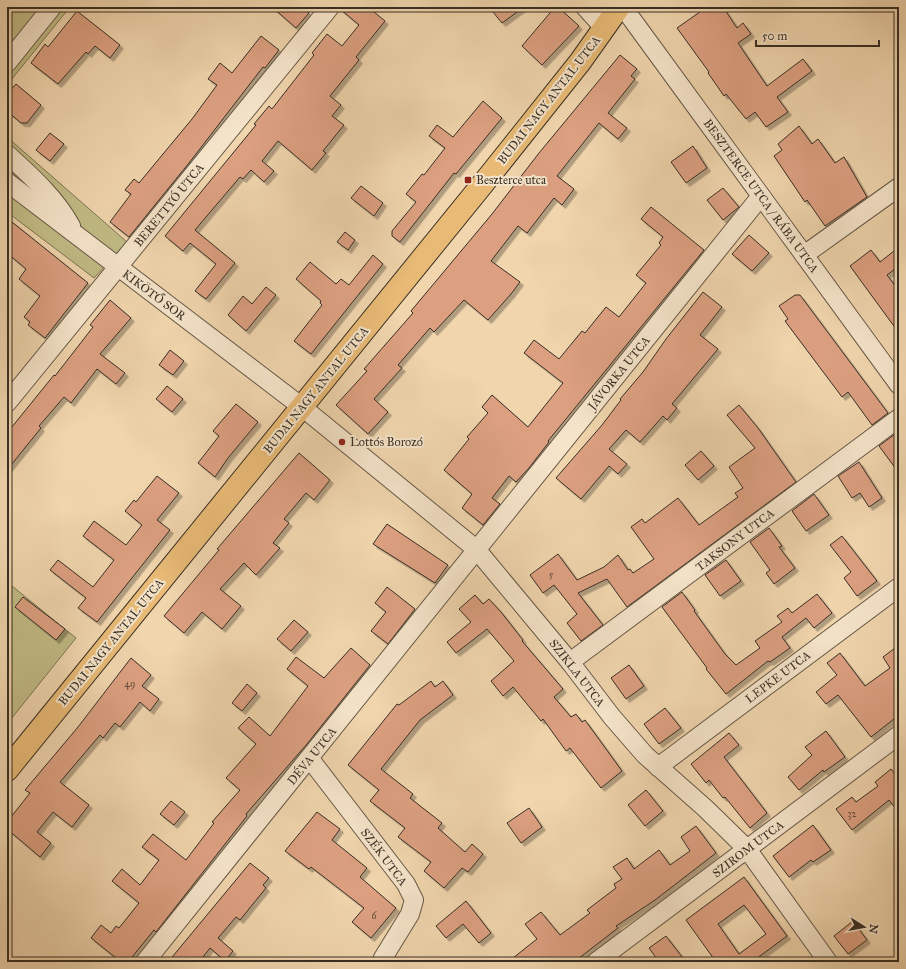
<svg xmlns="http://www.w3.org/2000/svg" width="906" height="969" font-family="'IM FELL Great Primer',serif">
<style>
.green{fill:#c1bb85;stroke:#7c7555}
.building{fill:#dca081;stroke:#382f25;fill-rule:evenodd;filter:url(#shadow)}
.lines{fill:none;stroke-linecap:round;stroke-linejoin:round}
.minor-casing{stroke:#665847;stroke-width:20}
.major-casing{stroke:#382f25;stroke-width:24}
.minor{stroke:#f5e4ca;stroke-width:18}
.major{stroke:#e8ba76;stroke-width:22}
.poi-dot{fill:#8f2418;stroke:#f5e4ca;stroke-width:1.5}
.labels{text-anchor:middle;stroke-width:4;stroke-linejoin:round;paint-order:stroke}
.number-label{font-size:10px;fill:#614b3c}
.street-label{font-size:12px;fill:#382f25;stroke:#f5e4ca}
.poi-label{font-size:12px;fill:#382f25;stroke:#f5e4ca;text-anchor:start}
</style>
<defs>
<filter id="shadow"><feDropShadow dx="3.5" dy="3.5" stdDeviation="0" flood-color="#0004"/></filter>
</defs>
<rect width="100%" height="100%" fill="#f0d5ad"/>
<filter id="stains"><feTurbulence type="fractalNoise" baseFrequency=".005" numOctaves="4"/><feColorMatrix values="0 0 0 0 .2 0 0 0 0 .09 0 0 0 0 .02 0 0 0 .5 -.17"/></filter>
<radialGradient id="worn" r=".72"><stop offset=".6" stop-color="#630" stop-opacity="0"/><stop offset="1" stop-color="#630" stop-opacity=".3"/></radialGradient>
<g class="green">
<path d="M7,7H70L7,85Z"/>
<path d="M7,137L127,242L94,278L7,212Z"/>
<path d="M7,582L76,638L7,724Z"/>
</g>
<g class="building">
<path d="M272,7H302L309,13L296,28Z"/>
<path d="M340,7H368L385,21L356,57L359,60L330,96L341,105L332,116L344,125L323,151L326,153L312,170L278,141L262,161L274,171L264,182L251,170L243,179L240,177L195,230L235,263L206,299L195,291L216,264L190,243L183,251L165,236L256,125L254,124L269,106L272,109L314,55L312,53L327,34L342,46L359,25L340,9Z"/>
<path d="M500,7H524L502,23L493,12Z"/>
<path d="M555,7H558L579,26L542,65L522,46Z"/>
<path d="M707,7H723L737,28L743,23L751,34L738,43L767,86L803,59L812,71L777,97L788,112L766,127L755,112L746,119L726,94L724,96L708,73L709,72L677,28Z"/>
<path d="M77,11L120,45L110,58L95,46L88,54L86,52L58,84L31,63L45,44L48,47Z"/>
<path d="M261,36L279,50L265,68L263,67L189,163L129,237L110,222L131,194L125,190L134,179L139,183L192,119L217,85L208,79L220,63L232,73Z"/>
<path d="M620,55L637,69L631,76L635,79L608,113L627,128L618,139L599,123L557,176L574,189L562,205L554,198L527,233L518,226L491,261L520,282L511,294L488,320L464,300L434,332L430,328L398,365L402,368L374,399L388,412L368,434L336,405L367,371L364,369L413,313L411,311L492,214L539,153Z"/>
<path d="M16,84L41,105L27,123H21L7,111V94Z"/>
<path d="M483,101L502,118L456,174L454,173L400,242L392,236V231L416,202L406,194L422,174L424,175L445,148L429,136L437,125L453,137Z"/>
<path d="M799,126L812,144L818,139L835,163L844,157L867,197L825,226L807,200L805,202L774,156L782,150L778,144Z"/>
<path d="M50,133L64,144L50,161L36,150Z"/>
<path d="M693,146L707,168L686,183L671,162Z"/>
<path d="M361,186L383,203L374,216L351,198Z"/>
<path d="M723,188L739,207L723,220L707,200Z"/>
<path d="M651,207L704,250L548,441L549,442L529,468L516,482L509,476L492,498L500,504L483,525L462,508L472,494L444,470L469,439L467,437L488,413L482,407L492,395L528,427L563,383L524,353L534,340L559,359L582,331L585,333L606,307L619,317L646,283L636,275L661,245L659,243L663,237L641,219Z"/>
<path d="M7,218L88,283L45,338L28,325L30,322L24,317L40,296L19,279L26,269L7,253Z"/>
<path d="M345,232L355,240L348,250L337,242Z"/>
<path d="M749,235L769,253L752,271L732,254Z"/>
<path d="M899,247V266L887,275L899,291V333L850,266L871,250L880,262Z"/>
<path d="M373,255L383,264L311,354L294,341L322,305L320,303L321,301L296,279L310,262L336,284L341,279L349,285Z"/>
<path d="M266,287L276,295L246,331L228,315L243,296L252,304Z"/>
<path d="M703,292L722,307L700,335L718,349L672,404L677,408L667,420L663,416L640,442L626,430L609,449L627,464L618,474L609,466L581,499L556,478L602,425L621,400L620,399L643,372L666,339Z"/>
<path d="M795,295H800L888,413L872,425L848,392L842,397L785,321L788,319L779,306Z"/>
<path d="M110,300L131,318L100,354L125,373L116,384L97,369L71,403L64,397L39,426L41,428L7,470V433L54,375L55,376L93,327L90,325Z"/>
<path d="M170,350L184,361L173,375L159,365Z"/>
<path d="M167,386L183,399L172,412L156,399Z"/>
<path d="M236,404L258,422L228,458L215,477L198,463L219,436L213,431Z"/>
<path d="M739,405L758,428L796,482L627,607L607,579L578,593L603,625L581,641L567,623L577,614L554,585L543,593L530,575L558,554L577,580L604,567L618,555L628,570L630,569L633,573L654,559L631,527L642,519L645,523L678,498L699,525L738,497L735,493L743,488L729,467L755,448L727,415Z"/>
<path d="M899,431V473L879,446Z"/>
<path d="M701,451L714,466L698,480L685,465Z"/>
<path d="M299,453L330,480L314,500L306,493L284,519L289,523L273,543L280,548L256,575L244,563L220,589L241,606L222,629L202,612L184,633L164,616L219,550L217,549Z"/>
<path d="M859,462L882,498L869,507L860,493L852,498L838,476Z"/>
<path d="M157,476L179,493L157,520L170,530L97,622L78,608L86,598L50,570L58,560L93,587L114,560L83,536L94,521L126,545L142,525L125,511L134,500L136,502Z"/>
<path d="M814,494L829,515L806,531L792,511Z"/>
<path d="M387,524L448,565L435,583L373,544Z"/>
<path d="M769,528L782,546L779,547L795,568L774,584L766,573L770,570L750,542Z"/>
<path d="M842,536L877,581L857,596L844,578L851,572L830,545Z"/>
<path d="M726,560L741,581L720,596L705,575Z"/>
<path d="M387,587L415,609L388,644L371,631L386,612L375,603Z"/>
<path d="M682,592L695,610L694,611L725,654L736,665L760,648L755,641L782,622L777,616L788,608L792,613L817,594L832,613L814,628L806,618L782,637L790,648L770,662L768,661L726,694L706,669L707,668L662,607Z"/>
<path d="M475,595L483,604L489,599L501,612L523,640L522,641L563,689L554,697L571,717L576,714L582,722L585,720L622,771L601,788L570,748L566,751L543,719L541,721L513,687L503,696L491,681L514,661L487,629L456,653L447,642L471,622L459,609Z"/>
<path d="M23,597L65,629L56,640L15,607Z"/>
<path d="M294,620L308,632L291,651L277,639Z"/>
<path d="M899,645V715L871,737L838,695L826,704L816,692L837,675L827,663L840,653L865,686L890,668L883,657Z"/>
<path d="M351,648L370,665L307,744L246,814L247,816L156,932L154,930L128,962H121L91,938L101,925L111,933L116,926L119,928L139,903L112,881L122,869L140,885L159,860L142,847L153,834L186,860L214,823L212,822L240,790L226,778L256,744L238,728L249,717L270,736L308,686L287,669L296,657L324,678Z"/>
<path d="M131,658L151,675L142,686L159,699L150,711L140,702L120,727L115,723L103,738L100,735L60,782L89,805L72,827L53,812L37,832L51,843L40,857L7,829V822L30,793L25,790L78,727Z"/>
<path d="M629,665L644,686L626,699L611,678Z"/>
<path d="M431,681L435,687L443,681L453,695L420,720L381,769L413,794L410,798L442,823L438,828L465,852L472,844L483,854L468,872L462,868L444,888L424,871L431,862L398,837L405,828L370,801L379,790L348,765L397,704L399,705Z"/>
<path d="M247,684L257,693L242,711L232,703Z"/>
<path d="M665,708L681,728L659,744L644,724Z"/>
<path d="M826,731L845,757L824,772L823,770L799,790L788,777L812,755L805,747Z"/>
<path d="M729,733L739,745L724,757L767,813L750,828L725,797L723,798L709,780L706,783L691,764Z"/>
<path d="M891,769L899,779V813L889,800L852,830L836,809L852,797L856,802L878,786L875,782Z"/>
<path d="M646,790L663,811L645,826L628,805Z"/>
<path d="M171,801L185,812L174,825L160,814Z"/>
<path d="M529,808L542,827L521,843L507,823Z"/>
<path d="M317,812L340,829L332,840L367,868L360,877L396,908L371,938L352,922L364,908L311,867L309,869L285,851Z"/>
<path d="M813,825L831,850L813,862L811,860L789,877L773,856Z"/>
<path d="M696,826L716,853L655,900L616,926L618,928L574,962H508L537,939L525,924L541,912L560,935L590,913L587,910L616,888L614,884L622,879L613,867L627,858L634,869L659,850L670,865L690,851L681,837Z"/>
<path d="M250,863L269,878L263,885L266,888L240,920L236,917L218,938L233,951L225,961L210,948L199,962H168Z"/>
<path d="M744,877L787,936L752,962H716L686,920ZM744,905L766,934L739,954L718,924Z"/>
<path d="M466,901L491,933L479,943L463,924L446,938L436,926Z"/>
<path d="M853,921L867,940L848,954L834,936Z"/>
<path d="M666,936L686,962H659L649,948Z"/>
</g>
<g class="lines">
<defs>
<g id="minor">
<path d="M585,7L605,29"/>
<path d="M623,7L899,385"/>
<path d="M7,63L52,7"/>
<path d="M7,154C31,176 56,198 71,226"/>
<path d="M7,182L302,407L476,549L570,662L612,717L645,755L705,808L747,849L828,962"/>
<path d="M804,255L899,187"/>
<path d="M7,403L330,7"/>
<path d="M570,662L899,418"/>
<path d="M310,759L406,884L414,900L410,914L383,958L382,962"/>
<path d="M658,767L899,587"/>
<path d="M145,962L761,196"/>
<path d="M596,962L899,735"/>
</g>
<path id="major" d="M7,770L490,175L580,62L619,7"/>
</defs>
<use href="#minor" class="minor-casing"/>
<use href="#major" class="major-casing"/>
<use href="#minor" class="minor"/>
<use href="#major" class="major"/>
</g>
<g class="poi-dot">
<rect x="464" y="176" width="8" height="8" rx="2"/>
<circle cx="342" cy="442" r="4"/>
</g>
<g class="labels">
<g class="number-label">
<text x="551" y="578">5</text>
<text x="130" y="687">49</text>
<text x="852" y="817">32</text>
<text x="374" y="919">6</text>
</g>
<g class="street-label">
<text transform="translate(549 100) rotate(-52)" y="4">BUDAI NAGY ANTAL UTCA</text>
<text transform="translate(761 196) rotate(54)" y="4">BESZTERCE UTCA / RÁBA UTCA</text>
<text transform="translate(169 205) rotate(-51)" y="4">BERETTYÓ UTCA</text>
<text transform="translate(154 295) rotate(37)" y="4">KIKÖTŐ SOR</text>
<text transform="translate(619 373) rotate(-51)" y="4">JÁVORKA UTCA</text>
<text transform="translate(316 390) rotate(-51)" y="4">BUDAI NAGY ANTAL UTCA</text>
<text transform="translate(735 540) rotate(-37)" y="4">TAKSONY UTCA</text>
<text transform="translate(111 642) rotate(-51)" y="4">BUDAI NAGY ANTAL UTCA</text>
<text transform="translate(577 673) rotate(52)" y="4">SZIKLA UTCA</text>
<text transform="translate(778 677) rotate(-37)" y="4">LEPKE UTCA</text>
<text transform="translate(312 756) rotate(-51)" y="4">DÉVA UTCA</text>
<text transform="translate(748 849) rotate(-37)" y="4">SZIROM UTCA</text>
<text transform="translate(384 857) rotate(53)" y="4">SZÉK UTCA</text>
</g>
<g class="poi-label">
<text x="476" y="184">Beszterce utca</text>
<text x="350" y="446">Lottós Borozó</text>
</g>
</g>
<rect width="906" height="969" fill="none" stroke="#f0d5ad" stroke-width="24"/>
<rect x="8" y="8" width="890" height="953" fill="none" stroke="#382f25" stroke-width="2"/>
<rect x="12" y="12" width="882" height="945" fill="none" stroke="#382f25"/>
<g transform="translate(864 927) rotate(101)" stroke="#f5e4ca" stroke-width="3" paint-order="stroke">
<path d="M0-3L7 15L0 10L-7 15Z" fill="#382f25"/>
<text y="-6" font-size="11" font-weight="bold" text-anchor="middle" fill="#382f25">N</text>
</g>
<path d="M756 40v6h123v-6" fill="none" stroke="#382f25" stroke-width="2"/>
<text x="762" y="40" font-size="12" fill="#382f25" stroke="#f5e4ca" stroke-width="3" paint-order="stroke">50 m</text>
<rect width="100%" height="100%" filter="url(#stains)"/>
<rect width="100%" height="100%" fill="url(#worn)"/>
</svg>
